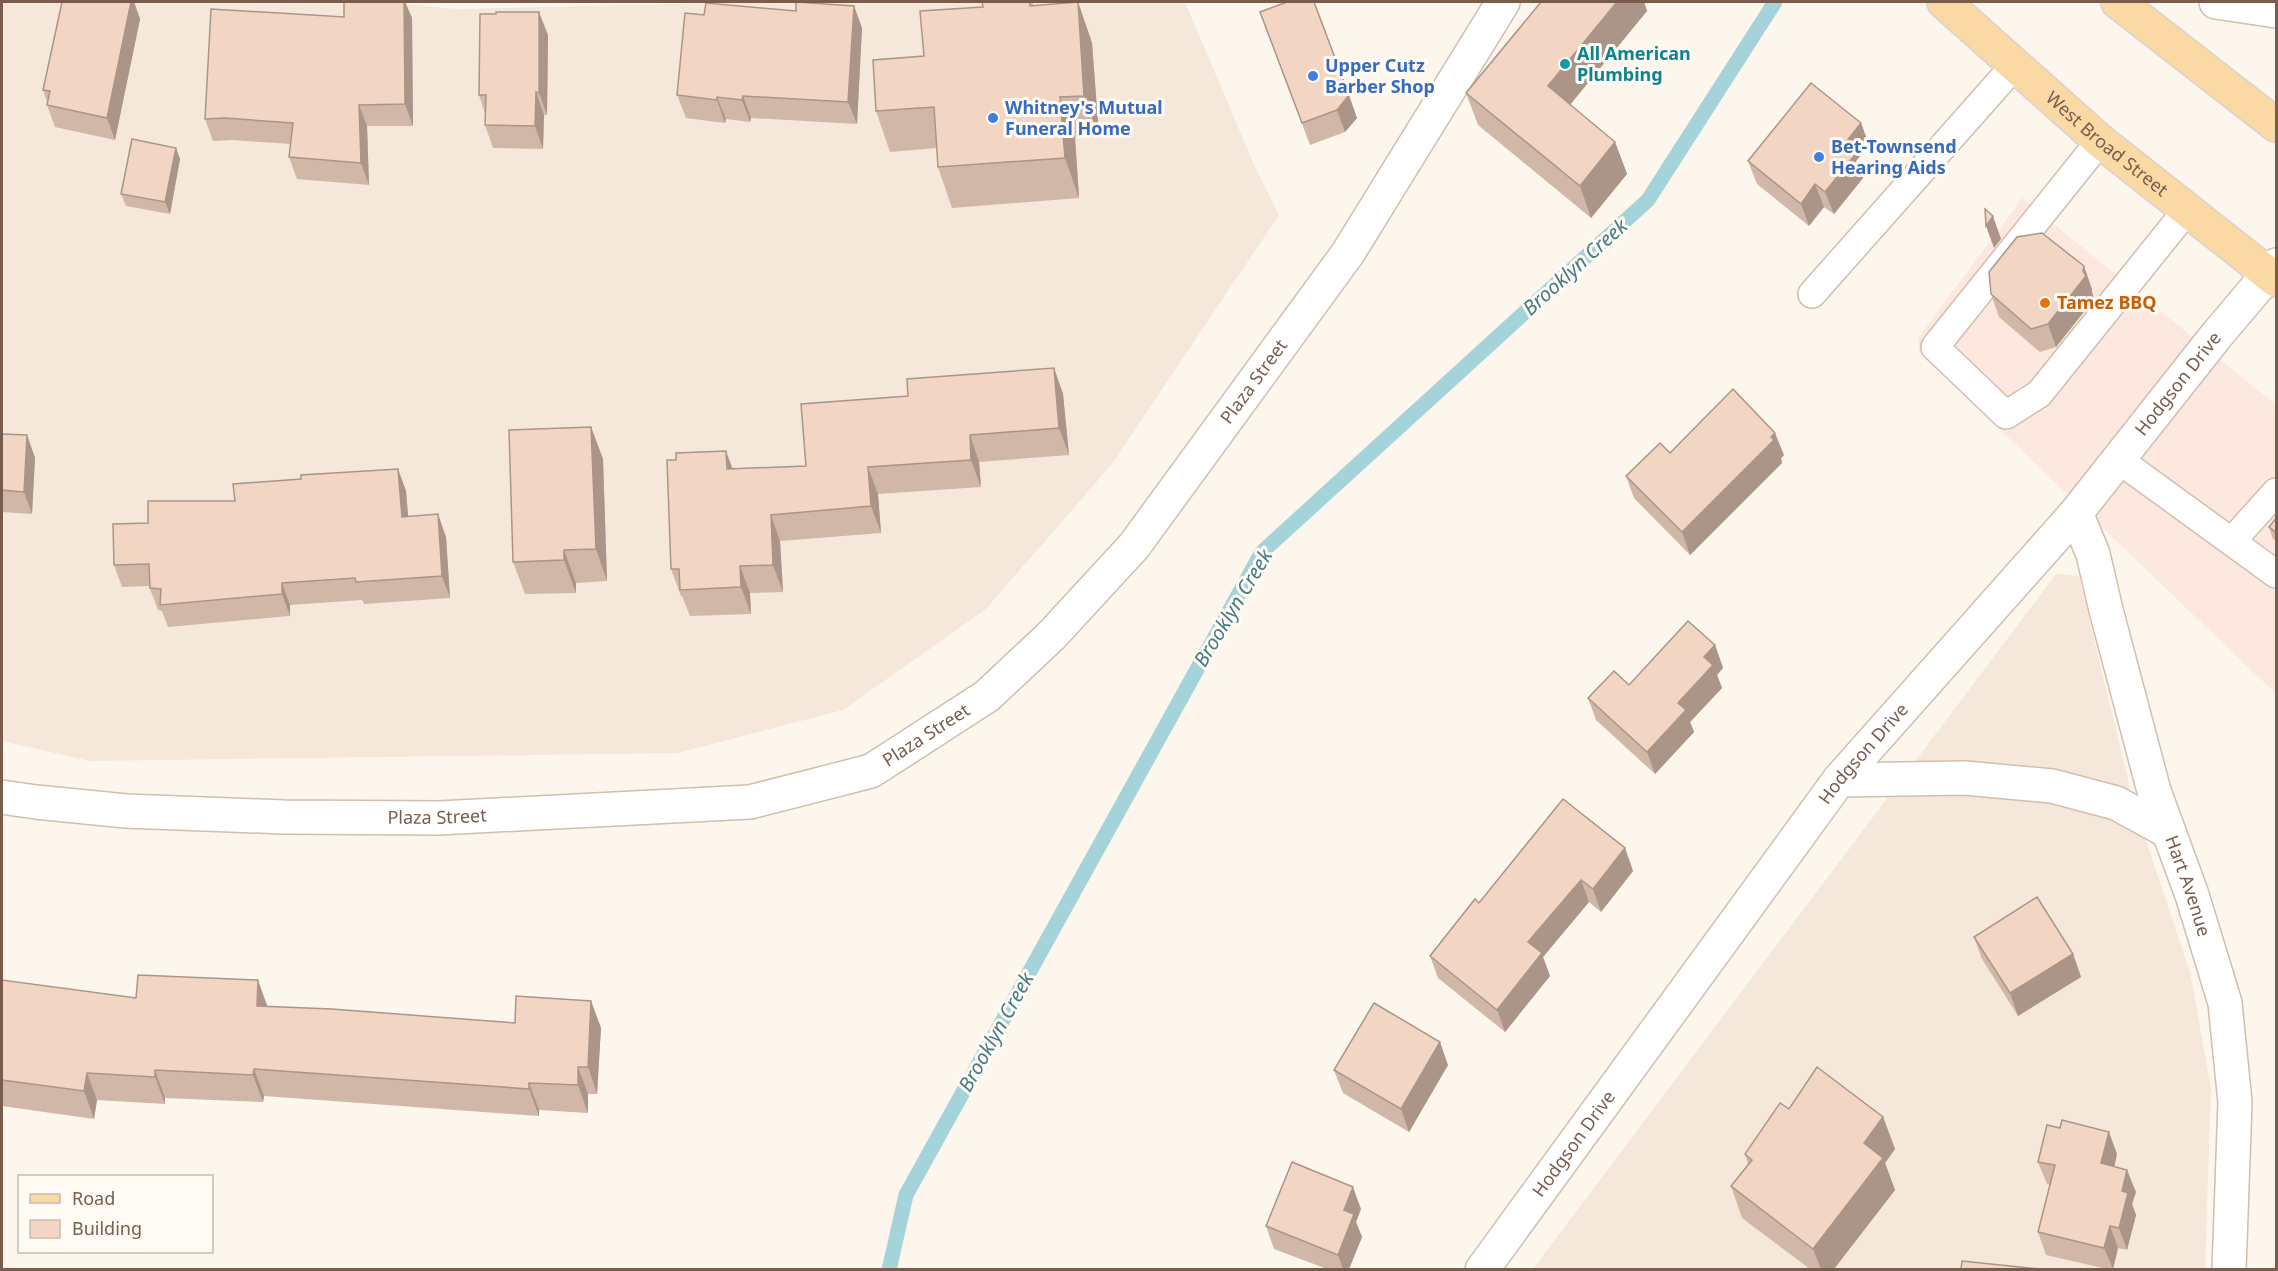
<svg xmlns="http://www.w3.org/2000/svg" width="2278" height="1271" font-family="'Noto Sans',sans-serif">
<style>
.residential{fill:#f5e8da}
.commercial{fill:#fde8e0}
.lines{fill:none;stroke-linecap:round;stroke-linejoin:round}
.stream{stroke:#a5d3da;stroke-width:15}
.lane-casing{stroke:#d1beb0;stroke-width:30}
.street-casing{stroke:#d1beb0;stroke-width:36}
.primary-casing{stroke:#dad1cd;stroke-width:36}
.lane{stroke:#fff;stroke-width:27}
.street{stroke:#fff;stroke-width:33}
.primary{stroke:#fbd9a5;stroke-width:33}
.wall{fill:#d1b7a8}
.shaded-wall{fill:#aa9588}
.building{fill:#f3d5c3;stroke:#aa9588;stroke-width:1.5}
.culture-dot{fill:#0f9aa8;stroke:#fffaf3;stroke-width:2}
.shop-dot{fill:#3f7fe0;stroke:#fffaf3;stroke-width:2}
.food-dot{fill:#e8710a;stroke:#fffaf3;stroke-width:2}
.labels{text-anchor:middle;stroke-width:6;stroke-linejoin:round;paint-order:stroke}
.culture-label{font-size:18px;font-weight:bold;fill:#0d838f;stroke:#fffaf3;text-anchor:start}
.shop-label{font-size:18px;font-weight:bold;fill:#366cbe;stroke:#fffaf3;text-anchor:start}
.street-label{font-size:18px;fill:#7a5c4d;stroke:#fffaf3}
.food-label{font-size:18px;font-weight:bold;fill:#c56008;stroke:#fffaf3;text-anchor:start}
.water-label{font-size:20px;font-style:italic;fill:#437c86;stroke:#fffaf3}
</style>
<rect width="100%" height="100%" fill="#fdf6ec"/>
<g class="residential">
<path d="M2,2H385L456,9L759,2H1185L1255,167L1279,215L1112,464L986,609L843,710L678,753L90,761L2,741Z"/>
<path d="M2056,574L2079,576L2134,805L2190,972L2211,1088L2205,1269L1532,1270Z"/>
</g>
<path class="commercial" d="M2022,198L2276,405V694L1919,352L1918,338Z"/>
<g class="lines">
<path class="stream" d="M889,1270L906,1195L1262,552L1648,200L1775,2"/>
<defs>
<g id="lane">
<path d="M2100,141L1935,347L2006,415L2039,394L2187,210"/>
<path d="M1812,294L2015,65"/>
<path d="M2119,460L2276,574"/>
<path d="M2232,541L2276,492"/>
</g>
<g id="street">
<path d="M2216,2L2276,11"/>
<path id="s1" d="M2076,513L2093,554L2106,610L2154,791L2192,895L2225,1003L2235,1102L2229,1270"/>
<path d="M1839,780L1965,778L2052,786L2116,803L2169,832"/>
<path id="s2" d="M2,797L36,802L126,811L284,817L439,818L750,802L871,771L987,696L1052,635L1134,546L1348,253L1503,2"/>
<path id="s3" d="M1482,1270L1839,780L2076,513L2216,336L2276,265"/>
</g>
<g id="primary">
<path id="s4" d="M1944,2L2100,141L2276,280"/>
<path d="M2118,2L2276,125"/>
</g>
</defs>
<use href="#lane" class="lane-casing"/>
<use href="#street" class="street-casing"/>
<use href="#primary" class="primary-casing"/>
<use href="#lane" class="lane"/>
<use href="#street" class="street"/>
<use href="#primary" class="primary"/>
</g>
<g class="wall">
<path d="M62,2H134L140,19L115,140L55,127L47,105V102L43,90Z"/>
<path d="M344,2H405L412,18L413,126H367L369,185L297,179L289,157L291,144L232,140L213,141L205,119L344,17Z"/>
<path d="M982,2H1032L1034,6L1078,2L1092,43L1099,136L1075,137L1079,198L952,208L938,167L937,148L890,152L876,111L924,56L983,7Z"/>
<path d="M1541,2H1644L1647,11L1570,105L1615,142L1627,174L1591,218L1478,125L1466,93Z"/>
<path d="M854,6L862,28L857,124L751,118L750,122L726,119L725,123L686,118L677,95L704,15L796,11Z"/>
<path d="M1260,12L1357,118L1345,132L1310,145Z"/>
<path d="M548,35L547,115H544L543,149L493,148L485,125V113L479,95Z"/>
<path d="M1861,123L1869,145L1856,161L1863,178L1834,214L1824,207L1809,226L1757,184L1748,161Z"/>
<path d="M176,148L180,159L170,214L126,206L121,194Z"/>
<path d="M2092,289V292L2094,299L2056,347L2040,352L1999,317L1991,294Z"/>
<path d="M1054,368L1063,394L1069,455L979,462L981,487L878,494L881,533L780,541L783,592L750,593L751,614L690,616L682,596H681L671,569L733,469L806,466L908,396Z"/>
<path d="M591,427L603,459L607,581L576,583V593L525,594L513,562Z"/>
<path d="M2,434L27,435L35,458L32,514L2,512Z"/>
<path d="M1670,453L1784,455L1781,458L1782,463L1690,555L1634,498L1626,476Z"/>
<path d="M398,469L406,491L408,516L446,537L450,598L364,604L362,600L290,605V616L168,627L162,611L158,610L149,586L122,587L114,565L148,523L235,501L301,479Z"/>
<path d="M2277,517V541L2273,539L2269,527Z"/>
<path d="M1715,645L1723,668L1717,675L1722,688L1690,722L1694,732L1655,774L1596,720L1588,698L1629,685Z"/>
<path d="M1625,848L1633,871L1601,912L1589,902L1543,957L1550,976L1505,1032L1438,978L1430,956L1479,903Z"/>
<path d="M1974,937L2073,954L2081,977L2018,1016L1982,959Z"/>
<path d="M2,980L136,998L515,1023L591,1001L601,1028L597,1094H588V1113L539,1110V1116L264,1096L263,1102L165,1098V1104L97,1100L94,1119L2,1106Z"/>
<path d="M1448,1065L1409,1132L1343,1093L1334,1070Z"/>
<path d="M1789,1109L1883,1117L1895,1149L1885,1163L1895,1190L1834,1269H1810L1742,1218L1731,1186L1748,1164L1745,1154Z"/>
<path d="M2117,1154L2114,1166L2136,1192L2132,1204L2136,1215L2127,1250L2118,1248L2113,1269H2107L2046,1255L2038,1232L2050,1185L2047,1184L2038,1162Z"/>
<path d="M1361,1209L1356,1222L1362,1237L1349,1269H1327L1274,1249L1266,1226Z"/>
</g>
<g class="shaded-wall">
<path d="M131,2H134L140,19L115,140L107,118Z"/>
<path d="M404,2H405L412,18L413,126L405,104Z"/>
<path d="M1078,2L1092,43L1099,136L1084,96Z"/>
<path d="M1617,2H1644L1647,11L1559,118L1548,86Z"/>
<path d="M854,6L862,28L857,124L848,102Z"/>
<path d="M539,12L548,35L547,115L539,93Z"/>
<path d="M536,92L544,115L543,149L535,126Z"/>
<path d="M1349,95L1357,118L1345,132L1337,110Z"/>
<path d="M743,96L751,118L750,122L742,100Z"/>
<path d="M717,97L726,119L725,123L717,100Z"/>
<path d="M1060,97L1075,137L1079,198L1065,158Z"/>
<path d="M359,105L367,126L369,185L361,163Z"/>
<path d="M1861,123L1869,145L1856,161L1863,178L1834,214L1825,192L1843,146Z"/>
<path d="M1615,142L1627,174L1591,218L1580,186Z"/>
<path d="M176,148L180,159L170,214L165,202Z"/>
<path d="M1815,184L1824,207L1809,226L1801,204Z"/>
<path d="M1993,216L2001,239L1994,248L1986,226Z"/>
<path d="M2084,266L2092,289V292L2094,299L2056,347L2048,324L2083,271Z"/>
<path d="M1054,368L1063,394L1069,455L1059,428Z"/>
<path d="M591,427L603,459L607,581L596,549Z"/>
<path d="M1775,433L1784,455L1781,458L1782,463L1690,555L1682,532Z"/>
<path d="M27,435L35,458L32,514L24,492Z"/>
<path d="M970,435L979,462L981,487L971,460Z"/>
<path d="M726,451L736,478L727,469Z"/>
<path d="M868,467L878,494L881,533L871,506Z"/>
<path d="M398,469L406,491L410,539L402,517Z"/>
<path d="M438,514L446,537L450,598L442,576Z"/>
<path d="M771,515L780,541L783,592L773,565Z"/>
<path d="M564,550L576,583V593L564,560Z"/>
<path d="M740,566L750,593L751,614L741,587Z"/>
<path d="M282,583L290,605V616L282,594Z"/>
<path d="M1715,645L1723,668L1717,675L1722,688L1690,722L1694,732L1655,774L1647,752L1678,703L1704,657Z"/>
<path d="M1625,848L1633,871L1601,912L1593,889Z"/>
<path d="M1581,880L1589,902L1543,957L1550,976L1505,1032L1497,1010L1528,942Z"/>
<path d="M2073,954L2081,977L2018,1016L2010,993Z"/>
<path d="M258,980L268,1008L257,1006Z"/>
<path d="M591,1001L601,1028L597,1094L588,1067Z"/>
<path d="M1440,1042L1448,1065L1409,1132L1401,1109Z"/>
<path d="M578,1067L588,1094V1113L578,1085Z"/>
<path d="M254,1069L264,1096L263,1102L253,1075Z"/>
<path d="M155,1070L165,1098V1104L155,1077Z"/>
<path d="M87,1073L97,1100L94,1119L84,1091Z"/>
<path d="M529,1083L539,1110V1116L529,1089Z"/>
<path d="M1883,1117L1895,1149L1885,1163L1895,1190L1834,1269H1821L1813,1249L1864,1143Z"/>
<path d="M2109,1132L2117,1154L2110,1186L2101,1163Z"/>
<path d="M2127,1170L2136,1192L2132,1204L2136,1215L2127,1250L2119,1228L2122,1191Z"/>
<path d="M1353,1187L1361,1209L1356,1222L1362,1237L1349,1269H1343L1338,1255L1344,1210Z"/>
<path d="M2110,1226L2118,1248L2113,1269L2104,1248Z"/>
</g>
<g class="building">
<path d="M62,2H131L107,118L47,105L50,91L43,90Z"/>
<path d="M344,2H404L405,104L359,105L361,163L289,157L293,123L225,118L205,119L211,9L344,17Z"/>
<path d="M796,2L854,6L848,102L743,96L742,100L717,97V100L677,95L685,13L704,15L706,3L796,11Z"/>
<path d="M982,2H1030V6L1078,2L1084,96L1060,97L1065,158L938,167L934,107L876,111L873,60L924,56L920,11L983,7Z"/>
<path d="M1287,2H1314L1349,95L1337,110L1302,123L1260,12Z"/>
<path d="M1541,2H1617L1548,86L1615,142L1580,186L1466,93Z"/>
<path d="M496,12H539V93L536,92L535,126L485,125L486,95H479L480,14H496Z"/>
<path d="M1811,83L1861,123L1843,146L1854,156L1825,192L1815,184L1801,204L1748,161Z"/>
<path d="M132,139L176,148L165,202L121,194Z"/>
<path d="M1985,209L1993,216L1986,226Z"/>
<path d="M2042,233L2084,266L2083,271L2086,276L2048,324L2031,329L1991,294L1989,272L2017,237Z"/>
<path d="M1054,368L1059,428L970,435L971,460L868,467L871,506L771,515L773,565L740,566L741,587L680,590L679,569H671L667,460H676V453L726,451L727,469L806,466L801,404L908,396L907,379Z"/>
<path d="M1733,389L1775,433L1771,437L1774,440L1682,532L1626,476L1660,443L1670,453Z"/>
<path d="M591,427L596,549L564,550V560L513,562L509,430Z"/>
<path d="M2,434L27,435L24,492L2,490Z"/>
<path d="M398,469L402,517L438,514L442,576L356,582L355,578L282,583V594L160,605L161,589L150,588L149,564L114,565L113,524L148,523V501H235L233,484L301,479V475Z"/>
<path d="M2277,517V533L2269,527Z"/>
<path d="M1688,621L1715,645L1704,657L1713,665L1678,703L1686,710L1647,752L1588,698L1614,671L1629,685Z"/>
<path d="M1563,799L1625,848L1593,889L1581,880L1528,942L1542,953L1497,1010L1430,956L1475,899L1479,903Z"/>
<path d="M2037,897L2073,954L2010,993L1974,937Z"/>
<path d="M138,975L258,980L257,1006L332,1009L515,1023L516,996L591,1001L588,1067H578V1085L529,1083V1089L254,1069L253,1075L155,1070V1077L87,1073L84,1091L2,1080V980L136,998Z"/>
<path d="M1374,1003L1440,1042L1401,1109L1334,1070Z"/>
<path d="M1817,1067L1883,1117L1864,1143L1883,1158L1813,1249L1731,1186L1752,1160L1745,1154L1780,1103L1789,1109Z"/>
<path d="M2062,1120L2109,1132L2101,1163L2127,1170L2122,1191L2128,1193L2119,1228L2110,1226L2104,1248L2038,1232L2055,1165L2038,1162L2047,1125L2060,1128Z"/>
<path d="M1292,1162L1353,1187L1344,1210L1354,1214L1338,1255L1266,1226Z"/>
<path d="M1962,1261L2040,1269H1961Z"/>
</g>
<circle class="culture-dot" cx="1565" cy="64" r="6"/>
<g class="shop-dot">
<circle cx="1313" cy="76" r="6"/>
<circle cx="993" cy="118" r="6"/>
<circle cx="1819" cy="157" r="6"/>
</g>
<circle class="food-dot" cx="2045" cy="303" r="6"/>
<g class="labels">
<g class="culture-label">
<text x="1577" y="60">All American<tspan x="1577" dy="21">Plumbing</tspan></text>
</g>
<g class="shop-label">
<text x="1325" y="72">Upper Cutz<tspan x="1325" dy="21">Barber Shop</tspan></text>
<text x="1005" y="114">Whitney's Mutual<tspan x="1005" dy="21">Funeral Home</tspan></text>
<text x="1831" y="153">Bet-Townsend<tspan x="1831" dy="21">Hearing Aids</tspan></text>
</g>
<g class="street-label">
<text dy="6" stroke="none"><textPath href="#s4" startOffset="216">West Broad Street</textPath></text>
<text dy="6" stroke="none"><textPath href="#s2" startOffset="1426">Plaza Street</textPath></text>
<text dy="6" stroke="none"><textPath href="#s3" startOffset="1128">Hodgson Drive</textPath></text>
<text dy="6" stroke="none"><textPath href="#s2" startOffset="940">Plaza Street</textPath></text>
<text dy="6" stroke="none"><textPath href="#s3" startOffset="642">Hodgson Drive</textPath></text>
<text dy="6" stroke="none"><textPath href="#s2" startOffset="436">Plaza Street</textPath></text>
<text dy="6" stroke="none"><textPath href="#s1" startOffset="390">Hart Avenue</textPath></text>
<text dy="6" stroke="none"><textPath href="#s3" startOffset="156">Hodgson Drive</textPath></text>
</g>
<g class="food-label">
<text x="2057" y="309">Tamez BBQ</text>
</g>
<g class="water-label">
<text transform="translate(1575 267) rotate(-42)" y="7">Brooklyn Creek</text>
<text transform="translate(1233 608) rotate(-59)" y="7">Brooklyn Creek</text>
<text transform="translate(996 1032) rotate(-61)" y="7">Brooklyn Creek</text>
</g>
</g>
<rect width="2278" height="1271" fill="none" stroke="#7a5c4d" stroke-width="6"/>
<rect x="18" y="1175" width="195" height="78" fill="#fffaf3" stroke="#cabbb1" stroke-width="1.5"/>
<rect x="30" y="1194" width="30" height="9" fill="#fbd9a5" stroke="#cabbb1" stroke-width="1.5"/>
<text x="72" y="1205" font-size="18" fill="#7a5c4d">Road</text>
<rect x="30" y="1220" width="30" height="18" fill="#f3d5c3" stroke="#cabbb1" stroke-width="1.5"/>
<text x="72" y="1235" font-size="18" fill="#7a5c4d">Building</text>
</svg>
